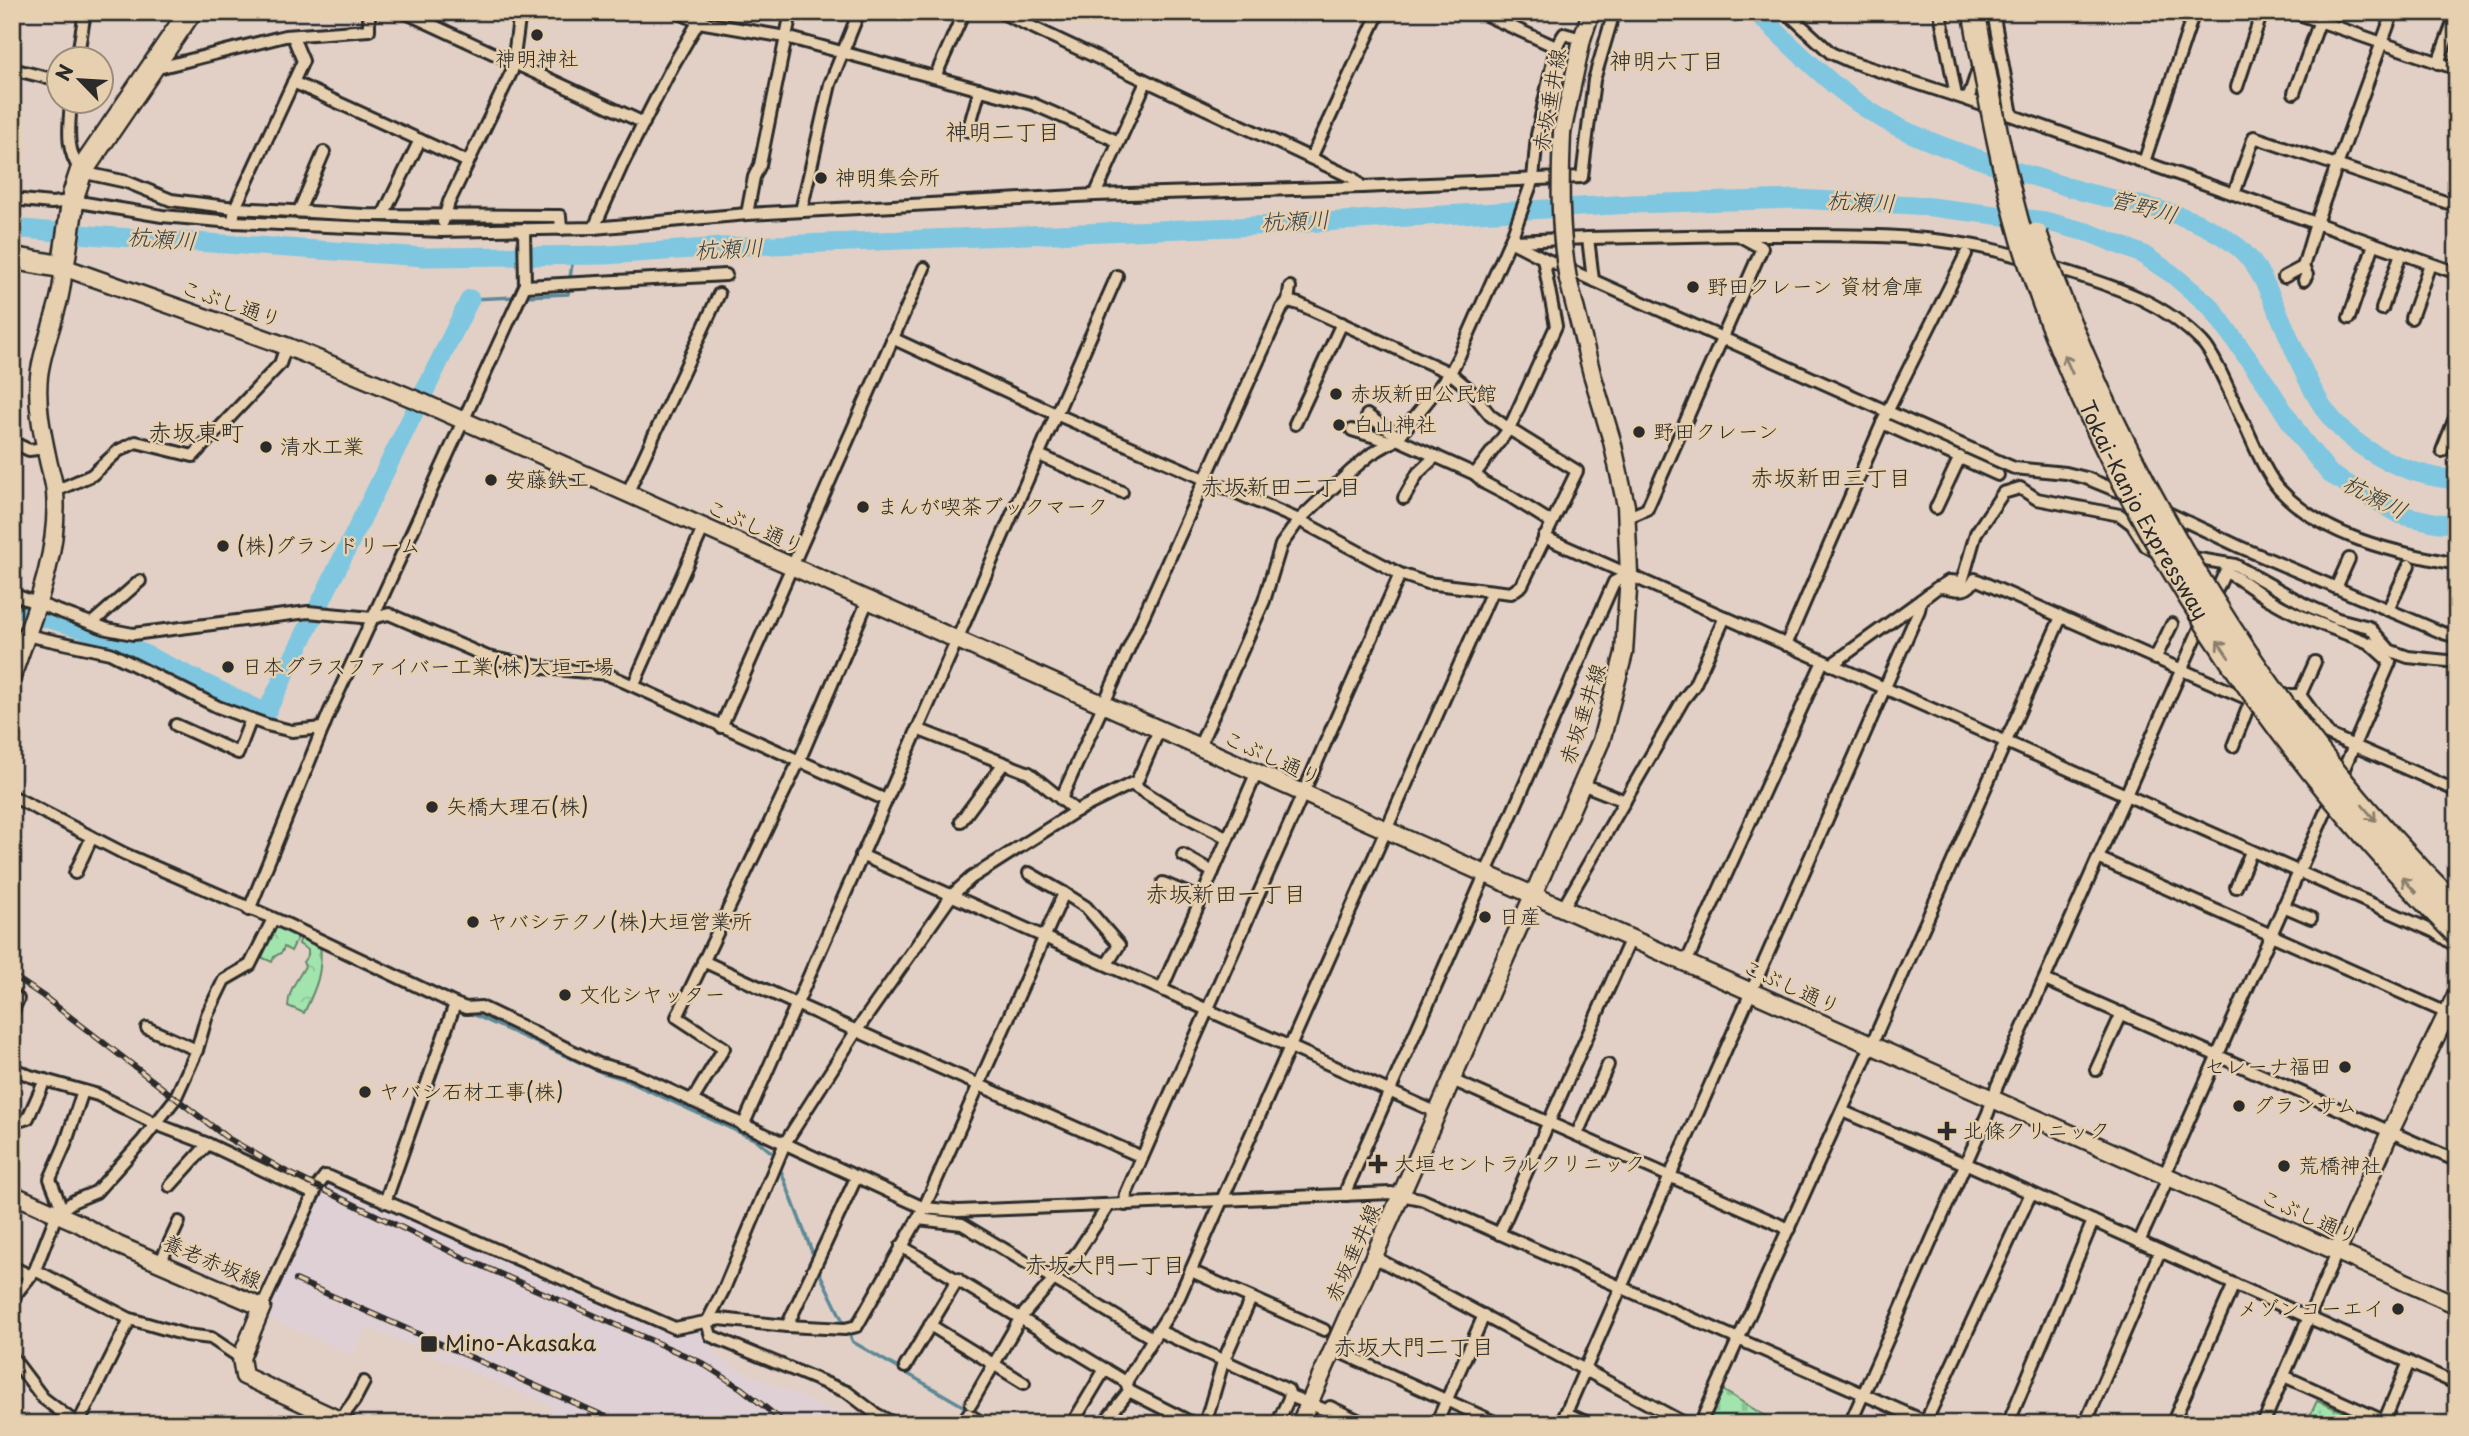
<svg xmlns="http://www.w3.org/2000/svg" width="2469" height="1436" font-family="'Playpen Sans','Klee One',sans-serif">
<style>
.built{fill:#dfd0d5}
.forest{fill:url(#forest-crowns);stroke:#66886c;stroke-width:2}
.cemetery{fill:url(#cemetery-stones);stroke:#66886c;stroke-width:2}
.park{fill:url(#park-dots);stroke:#66886c;stroke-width:2}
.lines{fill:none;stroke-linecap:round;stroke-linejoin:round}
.stream{stroke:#5d8998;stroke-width:3.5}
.river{stroke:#7fc7e0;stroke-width:19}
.street-casing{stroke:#2b2b2b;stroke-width:16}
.secondary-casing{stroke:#2b2b2b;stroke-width:21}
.highway-casing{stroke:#2b2b2b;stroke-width:26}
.street{stroke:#e7d0b0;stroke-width:10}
.secondary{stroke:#e7d0b0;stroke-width:16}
.highway{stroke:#e7d0b0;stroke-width:21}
.rail-casing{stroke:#2b2b2b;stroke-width:6}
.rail{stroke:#e7d0b0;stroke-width:3.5;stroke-dasharray:10;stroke-linecap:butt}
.secondary-bridge-casing{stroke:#2b2b2b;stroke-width:21;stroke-linecap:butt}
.highway-bridge-casing{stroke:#2b2b2b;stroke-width:26;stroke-linecap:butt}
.secondary-bridge{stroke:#e7d0b0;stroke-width:16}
.highway-bridge{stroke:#e7d0b0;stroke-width:21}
.oneway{stroke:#897e6e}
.poi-dot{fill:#2b2b2b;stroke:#e7d0b0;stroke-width:2.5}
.labels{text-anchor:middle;stroke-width:5;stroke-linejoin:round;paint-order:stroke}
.poi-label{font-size:21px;fill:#2b2b2b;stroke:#e7d0b0;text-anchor:start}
.street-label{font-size:21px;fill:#2b2b2b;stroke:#e7d0b0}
.neighbourhood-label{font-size:23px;fill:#2b2b2b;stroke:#e7d0b0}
.water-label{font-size:23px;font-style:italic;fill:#384246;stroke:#e7d0b0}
.quarter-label{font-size:24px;fill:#2b2b2b;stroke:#e7d0b0}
</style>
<defs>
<pattern id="forest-crowns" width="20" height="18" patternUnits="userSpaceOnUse" patternTransform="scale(1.75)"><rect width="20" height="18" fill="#a2e4ae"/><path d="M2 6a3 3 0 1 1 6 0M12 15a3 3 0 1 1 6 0" fill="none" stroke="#8cc496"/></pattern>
<pattern id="cemetery-stones" width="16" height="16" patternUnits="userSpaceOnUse" patternTransform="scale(1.75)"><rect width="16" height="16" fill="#a2e4ae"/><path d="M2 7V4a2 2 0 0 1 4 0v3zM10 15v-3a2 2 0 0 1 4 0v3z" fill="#8cc496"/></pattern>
<pattern id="park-dots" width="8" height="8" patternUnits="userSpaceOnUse" patternTransform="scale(1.75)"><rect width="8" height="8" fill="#a2e4ae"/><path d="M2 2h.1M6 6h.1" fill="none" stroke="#8cc496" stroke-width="1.8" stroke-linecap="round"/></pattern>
</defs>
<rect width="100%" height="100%" fill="#e2d0c6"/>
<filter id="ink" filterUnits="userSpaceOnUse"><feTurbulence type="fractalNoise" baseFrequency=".0143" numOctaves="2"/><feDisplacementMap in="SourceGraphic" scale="14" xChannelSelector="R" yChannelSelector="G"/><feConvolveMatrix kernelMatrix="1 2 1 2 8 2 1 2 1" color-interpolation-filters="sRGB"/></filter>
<g filter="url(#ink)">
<path class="built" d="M329,1181L674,1335L704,1329L716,1356L750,1375L852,1419V1424H546L543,1422L551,1406L366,1327L353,1355L266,1317L317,1197Z"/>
<g class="forest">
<path d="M273,923L299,935L291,951L284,947L282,952L274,957L272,962L261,957V953Z"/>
<path d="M304,936L320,942C323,972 317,986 304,1013L288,1006C289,988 297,981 305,966L303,962L308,955V950L299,944L300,940Z"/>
</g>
<path class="cemetery" d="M1721,1389L1775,1422L1704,1424Z"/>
<path class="park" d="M2317,1401L2370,1423L2371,1424H2306Z"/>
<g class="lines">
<g class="stream">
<path d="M524,296L568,294L573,256"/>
<path d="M470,299L516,297"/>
<path d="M468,1012L601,1072L621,1078L758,1141L771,1152"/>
<path d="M781,1171L812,1252"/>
<path d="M820,1274L853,1342L970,1410"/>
</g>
<g class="river">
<path d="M1756,12C1803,56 1845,103 1904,130C1958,155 2028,175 2085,192C2140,207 2192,210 2238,247C2259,265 2268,290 2279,314C2292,343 2309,390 2328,414C2358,453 2409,476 2457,480"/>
<path d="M12,228L103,236L425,257L606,255L722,247L1235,227L1632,204L1796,199L1914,205L2045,221L2090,233L2142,254L2172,274L2211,307L2267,385L2301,438L2330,474L2401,515L2438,523L2457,524"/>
<path d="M12,605L42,617L107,636L266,713L470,299"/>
</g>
<defs>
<g id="street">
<path d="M404,12L644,123"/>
<path d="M678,12L699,22L786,37L1033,104L1117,141"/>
<path d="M1000,12L1353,178L1362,187"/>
<path d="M1479,12L1556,47"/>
<path d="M1782,12L1793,18L1831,53L1849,61L1968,100L2457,273"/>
<path d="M1940,12L1956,96"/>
<path d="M1993,12L2012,115"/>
<path d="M2293,12L2457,69"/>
<path d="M293,37L303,61L235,208L233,222L441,231L594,228L747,214L1095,195L1362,187L1582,177L1594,80L1614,12"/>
<path d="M77,60L85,12"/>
<path d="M156,63L162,67L285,36L369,30V12"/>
<path d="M2438,63L2457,12"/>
<path d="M12,69L60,81"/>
<path d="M935,77L964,12"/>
<path d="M293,82L468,162"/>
<path d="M2237,87L2262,12"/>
<path d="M2294,93L2323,12"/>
<path d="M1968,100L1979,66"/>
<path d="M71,102C69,129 65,148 81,172L127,182L171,200L235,208L364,215L560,216L561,229"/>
<path d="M968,131L980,89"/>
<path d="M1311,158L1379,12"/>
<path d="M2144,162L2194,12"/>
<path d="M2234,194L2254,137L2457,206"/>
<path d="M1095,195L1146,82"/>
<path d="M12,199L51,203L73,201L162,216L233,222"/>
<path d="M299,211L324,152"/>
<path d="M801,211L830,84L859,12"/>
<path d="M747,214L754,177L760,165L791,12"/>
<path d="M383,215L420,140"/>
<path d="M443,222L449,202L512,71L520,12"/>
<path d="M594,228L623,163L672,67L704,12"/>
<path d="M1738,235C1836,236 1936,229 2030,260"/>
<path d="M1588,238L1738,235L1762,248L1647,509L1626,518"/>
<path d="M1510,241L1543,258L1556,326L1509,429L1475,474L1486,484L1511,497L1551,522"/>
<path d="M1513,241L1588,238L1593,280"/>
<path d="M1543,258L2014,468L2066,473L2086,478L2130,496"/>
<path d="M2049,266C2107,285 2159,297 2203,343C2215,355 2235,405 2244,423C2254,444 2264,471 2279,489C2324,538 2394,552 2457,564"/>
<path d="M2303,267L2307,275L2304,280"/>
<path d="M2284,277L2303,267L2316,223L2393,12"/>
<path d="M525,286L726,275"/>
<path d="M2382,309L2401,253"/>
<path d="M2349,318L2374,244"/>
<path d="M2411,318L2430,264"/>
<path d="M892,338L1058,415L1299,520L1400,574L1427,583L1511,593L1522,585L1577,471L1509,429L1490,415L1468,388L1450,373L1299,304L1288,301"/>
<path d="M1367,415L1399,437"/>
<path d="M1882,423L1998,475"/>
<path d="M1295,424L1342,323"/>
<path d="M1352,430L1392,442"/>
<path d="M1397,439L1475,474"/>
<path d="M12,442L29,450L45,448"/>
<path d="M2442,451L2457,413"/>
<path d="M1039,455L1122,492"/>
<path d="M55,491L92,475L118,451L136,442L193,456L280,364L286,346"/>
<path d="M627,494L719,294"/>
<path d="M1404,498L1418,473L1436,456"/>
<path d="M1936,508L1960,457"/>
<path d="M2164,511L2240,547L2443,633L2457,637"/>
<path d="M1544,537L2435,932L2457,947"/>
<path d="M2187,557L2235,565L2304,604L2338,619L2369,627L2388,648"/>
<path d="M1941,586L1949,581L1962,582L1976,533L2003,493L2020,488L2037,499L2120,515L2132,524L2146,546L2157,552"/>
<path d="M2336,588L2349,559"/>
<path d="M12,594L107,629L133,634L308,612L372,618L389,614L488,657L545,668L607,674L886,800"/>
<path d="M2212,601L2225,572C2243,579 2255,592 2272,601C2302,619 2336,629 2369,643"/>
<path d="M2388,610L2409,565"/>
<path d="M92,623L140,581"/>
<path d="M26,635L110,653L218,707L267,725L292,731L323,728"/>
<path d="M1786,645L1888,410L1966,254"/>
<path d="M2155,659L2172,624"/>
<path d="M1831,665L1921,600"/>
<path d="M634,684L704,526"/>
<path d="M2276,695H2300L2328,733"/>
<path d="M2300,695L2315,662"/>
<path d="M2302,723L2457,791"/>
<path d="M176,725L238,753L251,719"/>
<path d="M721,727L924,268"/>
<path d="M917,729L1029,773L1076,811"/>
<path d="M2233,746L2251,700"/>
<path d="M1199,747L1264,601L1281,545L1299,520L1352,470L1371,454L1397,439L1450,373L1459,356L1513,234L1533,179L1537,135L1556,47L1564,34L1582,39"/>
<path d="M2339,780L2390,662L2369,643L2408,657L2457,662"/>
<path d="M1131,784L1172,809L1228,838"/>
<path d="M1582,784L1625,801"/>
<path d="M12,796L125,854L284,923L455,1004L466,1008L481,1007L599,1064L630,1072L924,1208L958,1211L1391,1193L1421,1199L1931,1424"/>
<path d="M1061,799L1282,308L1288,301L1290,287"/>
<path d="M961,821L1004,763"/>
<path d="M861,855L1438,1113"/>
<path d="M1183,855L1213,872"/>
<path d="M2098,858L2447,1013"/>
<path d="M75,873L92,837"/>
<path d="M1163,883L1201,899"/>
<path d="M2236,887L2251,852"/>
<path d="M1064,893L1086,907L1119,945L1107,964"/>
<path d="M2283,906L2311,918"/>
<path d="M1563,908L1683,700L1694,686L1725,617"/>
<path d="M249,910L329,713L525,286L524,229"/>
<path d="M703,961L796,1004L1142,1157"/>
<path d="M1686,963L1823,661"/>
<path d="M2045,980L2457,1161"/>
<path d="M1162,988L1256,774"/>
<path d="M12,995L18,999L12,1013"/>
<path d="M147,1028L197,1050"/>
<path d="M12,1068L30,1076L98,1095L156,1124L208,1144L314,1194"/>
<path d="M2096,1070L2122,1013"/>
<path d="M1452,1080L1789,1229"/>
<path d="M692,1101L724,1048L677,1017L799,761L868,600"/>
<path d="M1842,1111L1965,1164"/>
<path d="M22,1120L28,1118L45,1080"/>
<path d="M743,1126L1117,276"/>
<path d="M1577,1134L1608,1065"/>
<path d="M1965,1163L2093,1221L2008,1424"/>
<path d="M2164,1176L2333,795"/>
<path d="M170,1186L208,1144"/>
<path d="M1346,1195L1347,1188L1614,582L1629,574"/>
<path d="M385,1202L455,1004"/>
<path d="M1125,1205L1126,1194L1400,574"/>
<path d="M62,1209L50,1179L65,1145L83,1091"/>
<path d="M918,1219L962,1224L1152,1338"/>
<path d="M2093,1221L2457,1384"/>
<path d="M1499,1234L1631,938"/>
<path d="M2139,1242L2168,1178"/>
<path d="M901,1246L1126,1382"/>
<path d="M1374,1257L1686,1424"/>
<path d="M160,1263L179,1222"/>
<path d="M12,1267L31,1276"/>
<path d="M35,1270L130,1319L186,1335L211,1338L241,1358"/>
<path d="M1191,1271L1324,1330"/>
<path d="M12,1299L35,1270L57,1213L74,1201L96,1192L143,1140L175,1099L197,1050L207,1015L224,980L250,965L273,919"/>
<path d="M262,1307L317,1187L325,1176L330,1177L675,1328L720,1319L787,1326L845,1329L857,1326L924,1208L1064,893L1029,873"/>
<path d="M930,1325L1024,1383"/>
<path d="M787,1326L856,1178"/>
<path d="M1157,1330L1288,1390L1290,1396"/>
<path d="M1333,1349L1499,1424"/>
<path d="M12,1357L43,1398L77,1424"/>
<path d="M905,1367L958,1279"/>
<path d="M2284,1376L2384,1421"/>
<path d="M1129,1391L1194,1424"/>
<path d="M971,1404L1021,1317L1079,1250L1108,1206"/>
<path d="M1566,1413L1590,1424"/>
<path d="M340,1420L354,1401L364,1382"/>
<path d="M1926,1421L2031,1193"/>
<path d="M78,1424L130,1319"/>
<path d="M312,1424L318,1410"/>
<path d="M895,1424L876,1414L847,1392L711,1336L707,1322L724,1289L785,1143L857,1030L952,895L971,878L1076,811L1137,781L1159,730"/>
<path d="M962,1424L968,1414L984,1424"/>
<path d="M1072,1424L1105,1369"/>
<path d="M1103,1424L1129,1391L1126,1382L1179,1297L1492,591"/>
<path d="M1205,1424L1223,1362L1251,1298"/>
<path d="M1277,1424L1290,1396L1328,1411L1330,1407L1366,1424"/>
<path d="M1436,1424L1484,1315"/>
<path d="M1561,1424L1919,610L1921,600L1938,587C1954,587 1966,597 1975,579L2255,702"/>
<path d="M1700,1424L1871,1046L2061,617"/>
<path d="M1850,1424L1988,1113L1997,1086L2204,619"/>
<path d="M2085,1424L2160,1251"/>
<path d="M2172,1424L2234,1284"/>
<path d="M2263,1424L2337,1252"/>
<path d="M2383,1424L2409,1362"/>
</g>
<g id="secondary">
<path d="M1562,133L1582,39L1591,12"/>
<path d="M12,677C32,618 60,556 55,492C54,481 50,470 48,460C42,432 36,405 39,376C43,340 64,302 63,267L286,346L426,404L2457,1305"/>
<path d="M12,1194L80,1224L118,1245L262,1307L241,1358L244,1376L348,1424"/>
<path d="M2337,1252L2390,1132L2457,993"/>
<path d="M1300,1424L1601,741L1624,653L1629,574L1626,506L1612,441L1592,374L1568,279"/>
</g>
<path id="highway" d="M12,258L63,267L74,193L81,172L190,12"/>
</defs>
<use href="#street" class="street-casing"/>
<use href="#secondary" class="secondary-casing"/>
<use href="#highway" class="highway-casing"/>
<use href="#street" class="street"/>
<use href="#secondary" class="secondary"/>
<use href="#highway" class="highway"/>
<defs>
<g id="rail">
<path d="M12,975L43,996L226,1137L285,1171L462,1257L700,1362L741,1388L786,1424"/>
<path d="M296,1280L622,1424"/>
</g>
</defs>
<use href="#rail" class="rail-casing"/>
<use href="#rail" class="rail"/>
<defs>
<path id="secondary-bridge" d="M1562,133C1560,183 1559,230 1568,279"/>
<g id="highway-bridge">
<path id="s1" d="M1974,12C1988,89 2001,166 2023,241C2047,323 2082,401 2121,477C2209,646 2323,799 2457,934"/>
<path d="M2036,234C2124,486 2268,719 2457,908"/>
</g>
</defs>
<use href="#secondary-bridge" class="secondary-bridge-casing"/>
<use href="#highway-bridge" class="highway-bridge-casing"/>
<use href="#secondary-bridge" class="secondary-bridge"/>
<use href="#highway-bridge" class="highway-bridge"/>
</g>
<defs><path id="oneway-shaft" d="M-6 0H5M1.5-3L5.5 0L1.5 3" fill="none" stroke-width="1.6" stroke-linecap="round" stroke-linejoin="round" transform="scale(1.75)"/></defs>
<g class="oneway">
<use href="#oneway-shaft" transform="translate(2068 364) rotate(-114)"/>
<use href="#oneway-shaft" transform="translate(2223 649) rotate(-124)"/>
<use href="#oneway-shaft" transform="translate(2369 813) rotate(50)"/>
<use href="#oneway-shaft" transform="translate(2409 885) rotate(-132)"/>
</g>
</g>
<g class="poi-dot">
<circle cx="537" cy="35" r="7"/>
<circle cx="821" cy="178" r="7"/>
<circle cx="1693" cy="287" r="7"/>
<circle cx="1336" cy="394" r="7"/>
<circle cx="1339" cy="425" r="7"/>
<circle cx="1639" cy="432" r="7"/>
<circle cx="266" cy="447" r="7"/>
<circle cx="491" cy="480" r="7"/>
<circle cx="863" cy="507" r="7"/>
<circle cx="223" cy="546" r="7"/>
<circle cx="228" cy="667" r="7"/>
<circle cx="432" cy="807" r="7"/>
<circle cx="1485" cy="917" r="7"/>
<circle cx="473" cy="922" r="7"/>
<circle cx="565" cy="995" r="7"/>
<circle cx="2345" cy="1067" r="7"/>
<circle cx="365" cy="1092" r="7"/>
<circle cx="2239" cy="1106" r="7"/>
<path d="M1943.5 1120.5h7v7h7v7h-7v7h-7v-7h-7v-7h7z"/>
<path d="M1374.5 1153.5h7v7h7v7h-7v7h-7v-7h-7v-7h7z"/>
<circle cx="2284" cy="1166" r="7"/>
<circle cx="2398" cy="1309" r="7"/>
<rect x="420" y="1335" width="18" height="18" rx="3.5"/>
</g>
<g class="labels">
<g class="poi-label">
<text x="537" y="66" text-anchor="middle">神明神社</text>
<text x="835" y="185">神明集会所</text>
<text x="1707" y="294">野田クレーン 資材倉庫</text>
<text x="1350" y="401">赤坂新田公民館</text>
<text x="1353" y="432">白山神社</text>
<text x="1653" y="439">野田クレーン</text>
<text x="280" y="454">清水工業</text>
<text x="505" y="487">安藤鉄工</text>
<text x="877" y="514">まんが喫茶ブックマーク</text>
<text x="237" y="553">(株)グランドリーム</text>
<text x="242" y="674">日本グラスファイバー工業(株)大垣工場</text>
<text x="446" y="814">矢橋大理石(株)</text>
<text x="1499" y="924">日産</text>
<text x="487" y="929">ヤバシテクノ(株)大垣営業所</text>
<text x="579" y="1002">文化シヤッター</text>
<text x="2331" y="1074" text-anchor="end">セレーナ福田</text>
<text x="379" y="1099">ヤバシ石材工事(株)</text>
<text x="2253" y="1113">グランサム</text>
<text x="1963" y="1138">北條クリニック</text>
<text x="1394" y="1171">大垣セントラルクリニック</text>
<text x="2298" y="1173">荒橋神社</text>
<text x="2384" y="1316" text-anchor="end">メゾンコーエイ</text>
<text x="445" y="1351">Mino-Akasaka</text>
</g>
<g class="street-label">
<text transform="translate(1550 100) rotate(-80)" y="7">赤坂垂井線</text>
<text transform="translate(231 304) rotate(19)" y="7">こぶし通り</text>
<text dy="7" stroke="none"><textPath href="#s1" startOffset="530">Tokai-Kanjo Expressway</textPath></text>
<text transform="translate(755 527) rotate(24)" y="7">こぶし通り</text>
<text transform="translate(1583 714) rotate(-72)" y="7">赤坂垂井線</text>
<text transform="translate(1272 758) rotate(24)" y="7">こぶし通り</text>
<text transform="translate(1791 987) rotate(24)" y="7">こぶし通り</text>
<text transform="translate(2309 1217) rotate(24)" y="7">こぶし通り</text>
<text transform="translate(1353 1253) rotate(-66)" y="7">赤坂垂井線</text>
<text transform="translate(212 1262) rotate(23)" y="7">養老赤坂線</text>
</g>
<g class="neighbourhood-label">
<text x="1667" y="69">神明六丁目</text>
<text x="1003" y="140">神明二丁目</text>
<text x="1831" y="486">赤坂新田三丁目</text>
<text x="1281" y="495">赤坂新田二丁目</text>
<text x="1226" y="902">赤坂新田一丁目</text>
<text x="1105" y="1273">赤坂大門一丁目</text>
<text x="1414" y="1355">赤坂大門二丁目</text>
</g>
<g class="water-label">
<text transform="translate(1861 202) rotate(3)" y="8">杭瀬川</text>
<text transform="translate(2144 207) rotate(15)" y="8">菅野川</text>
<text transform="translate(1295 221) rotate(-3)" y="8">杭瀬川</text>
<text transform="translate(162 239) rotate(4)" y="8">杭瀬川</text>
<text transform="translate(729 249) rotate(-3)" y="8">杭瀬川</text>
<text transform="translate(2375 497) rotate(27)" y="8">杭瀬川</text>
</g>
<g class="quarter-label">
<text x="196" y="441">赤坂東町</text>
</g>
</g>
<rect width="2469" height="1436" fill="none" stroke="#e7d0b0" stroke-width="42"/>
<rect x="21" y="21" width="2427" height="1394" fill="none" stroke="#2b2b2b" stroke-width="2.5" filter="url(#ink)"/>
<g transform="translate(80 80) rotate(295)"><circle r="33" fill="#e7d0b0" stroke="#9c8e7b" stroke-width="2"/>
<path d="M0-5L12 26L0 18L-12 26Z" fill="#2b2b2b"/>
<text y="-10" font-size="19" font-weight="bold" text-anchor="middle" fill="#2b2b2b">N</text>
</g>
</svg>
